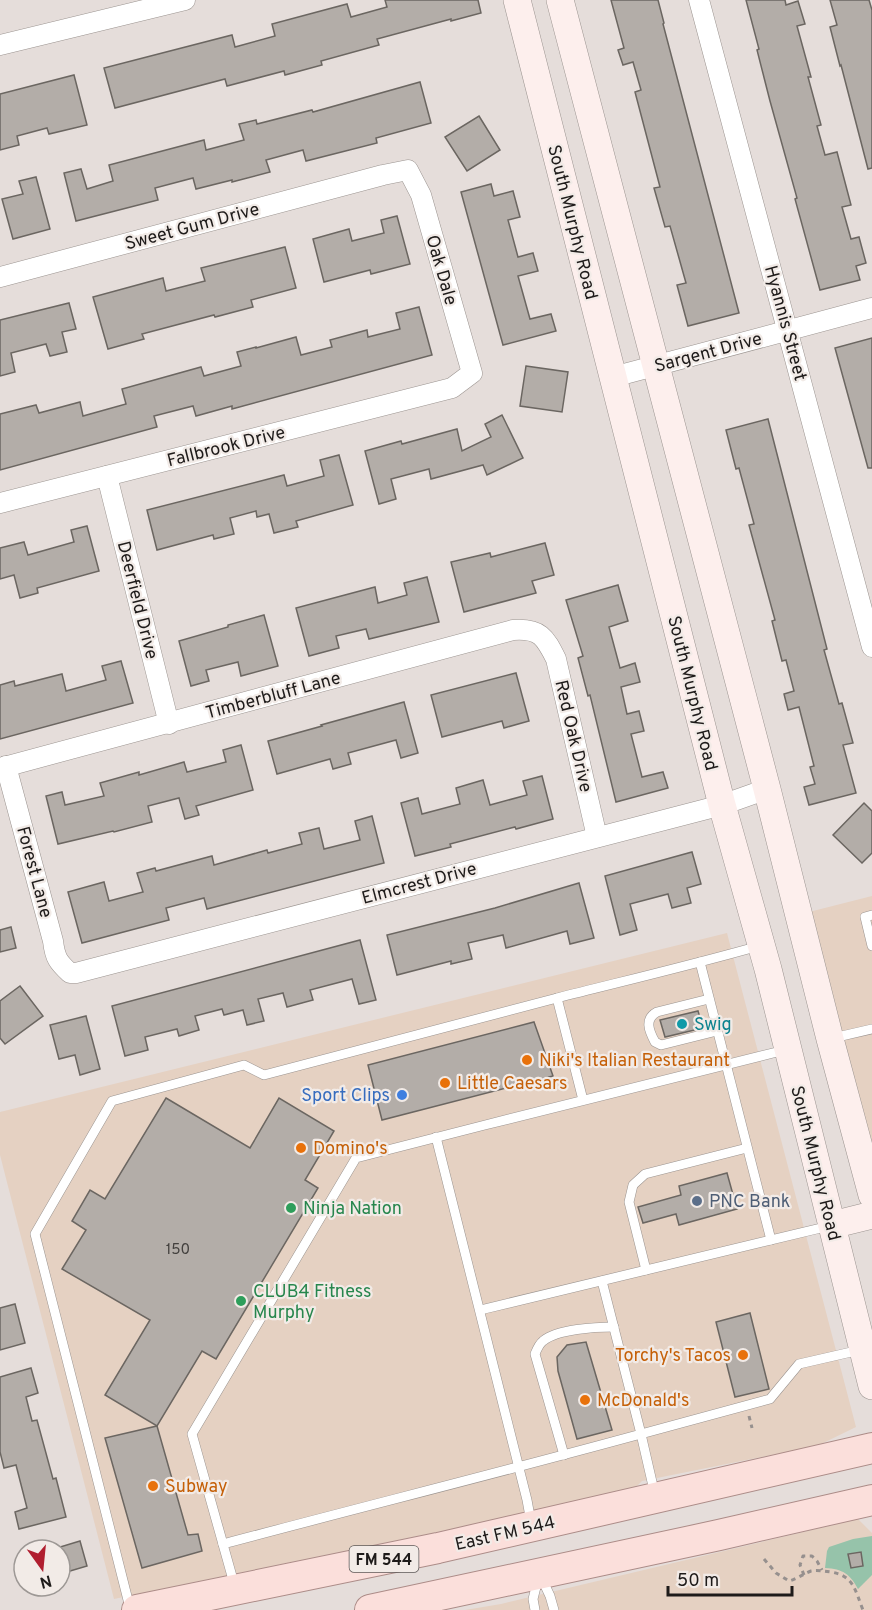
<svg xmlns="http://www.w3.org/2000/svg" width="872" height="1610" font-family="Overpass,sans-serif">
<style>
.commercial{fill:#e5d1c2}
.green{fill:#96c3aa}
.building{fill:#b3ada8;stroke:#6b6661;stroke-width:1.5}
.lines{fill:none;stroke-linecap:round;stroke-linejoin:round}
.service-casing{stroke:#9b9490;stroke-width:10}
.minor-casing{stroke:#9b9490;stroke-width:21}
.secondary-casing{stroke:#9b9490;stroke-width:28}
.primary-casing{stroke:#ac8c88;stroke-width:32}
.path{stroke:#96908e;stroke-width:3;stroke-dasharray:4.5 4.5;stroke-linecap:butt}
.service{stroke:#fff;stroke-width:9}
.minor{stroke:#fff;stroke-width:20}
.secondary{stroke:#fdefed;stroke-width:27}
.primary{stroke:#fbdfdb;stroke-width:30}
.culture-dot{fill:#0f9aa8;stroke:#f2ebe7;stroke-width:2}
.food-dot{fill:#e8710a;stroke:#f2ebe7;stroke-width:2}
.shop-dot{fill:#3f7fe0;stroke:#f2ebe7;stroke-width:2}
.service-dot{fill:#5c6f8a;stroke:#f2ebe7;stroke-width:2}
.leisure-dot{fill:#2e9e5b;stroke:#f2ebe7;stroke-width:2}
.labels{text-anchor:middle;stroke-width:4.5;stroke-linejoin:round;paint-order:stroke}
.number-label{font-size:15px;fill:#43403e}
.shield{fill:#f2ebe7;stroke:#5e5958;stroke-width:1.5}
.shield-label{font-size:16px;font-weight:bold;fill:#1e1b1a}
.street-label{font-size:18px;fill:#1e1b1a;stroke:#f2ebe7}
.culture-label{font-size:18px;fill:#0d838f;stroke:#f2ebe7;text-anchor:start}
.food-label{font-size:18px;fill:#c56008;stroke:#f2ebe7;text-anchor:start}
.shop-label{font-size:18px;fill:#366cbe;stroke:#f2ebe7;text-anchor:end}
.service-label{font-size:18px;fill:#4e5e75;stroke:#f2ebe7;text-anchor:start}
.leisure-label{font-size:18px;fill:#27864d;stroke:#f2ebe7;text-anchor:start}
</style>
<rect width="100%" height="100%" fill="#e5ddda"/>
<g class="commercial">
<path d="M872,896V1150L809,912Z"/>
<path d="M727,933L856,1427L817,1446L642,1481L631,1492L114,1599L0,1155V1112Z"/>
<path d="M858,1519L872,1533V1610H465L501,1604Z"/>
</g>
<path class="green" d="M872,1536V1575L858,1589C850,1574 843,1569 825,1568L827,1551L829,1547L853,1539Z"/>
<g class="building">
<path d="M385,0H478L481,13L451,21V19L377,39L379,45L321,61L322,65L285,75L284,71L227,86L225,79L115,108L104,68L232,35L235,47L275,36L272,24L347,4L351,17L387,7Z"/>
<path d="M611,0H658L664,23L663,24L739,313L688,326L677,285L686,283L670,226L665,227L654,188L660,187L635,92L641,90L633,62L623,65L618,50L624,48Z"/>
<path d="M746,0H785L786,5L798,1L805,24L797,26L811,77H808L821,125L817,126L825,155L837,152L851,205L842,207L851,239L859,237L866,263L856,266L860,280L820,290L795,199L797,198L770,101L757,50L759,49Z"/>
<path d="M830,0H869L872,10V168L868,169L841,65L840,66L830,27L837,25Z"/>
<path d="M74,75L87,125L49,134L47,128L17,136L19,145L0,150V94Z"/>
<path d="M420,82L431,123L376,138L377,143L306,161L303,150L266,160L270,172L232,182V180L196,189L193,178L155,188L158,200L76,221L64,173L81,169L87,189L113,181L109,165L204,140L206,150L244,140L239,124L256,120L257,124L312,110L313,112Z"/>
<path d="M479,116L500,150L467,171L445,137Z"/>
<path d="M36,177L50,229L13,239L2,199L23,194L19,181Z"/>
<path d="M491,184L494,196L513,191L520,217L508,220L518,257L533,253L538,271L518,276L530,319L551,314L556,331L503,345L461,192Z"/>
<path d="M397,216L410,264L371,274L370,270L324,282L313,239L349,229L352,241L384,233L381,220Z"/>
<path d="M285,247L296,288L251,300L253,307L215,317L214,315L142,334L144,339L108,349L93,297L163,278L166,291L205,281L201,268Z"/>
<path d="M69,303L76,329L62,332L67,352L50,356L46,344L11,353L15,372L0,376V320Z"/>
<path d="M419,307L432,355L232,409V406L196,416L193,406L154,416L157,427L0,470V414L36,405L39,413L80,402L83,416L126,404L122,389L201,367L204,376L241,366L237,352L256,347V348L296,337L301,355L332,347L330,340L367,330L368,337L400,329L396,313Z"/>
<path d="M872,338V468H868L835,348Z"/>
<path d="M526,366L568,372L562,412L520,406Z"/>
<path d="M502,415L523,458L487,475L483,465L431,479L429,469L391,479L396,499L379,504L365,451L401,441L402,444L457,429L462,451L491,437L485,424Z"/>
<path d="M768,419L827,649L824,650L839,704L842,703L853,743L843,745L856,793L809,805L804,787L815,784L810,767L814,766L799,707L788,710L784,694L794,691L786,660L782,661L772,621L775,620L749,525L754,524L739,468L736,469L726,430Z"/>
<path d="M339,455L353,505L296,521L298,527L274,533L269,514L257,517L256,511L230,518L234,534L214,539L213,535L157,550L147,510L284,475L287,486L324,476L320,460Z"/>
<path d="M87,526L99,571L37,588L38,593L20,598L14,575L0,579V548L24,542L28,555L74,542L71,530Z"/>
<path d="M545,543L554,575L532,581L536,593L464,612L451,562L490,553L491,557Z"/>
<path d="M427,577L439,622L369,639L366,629L336,636L339,648L309,656L296,608L375,587L378,603L407,595L404,583Z"/>
<path d="M618,585L628,621L609,627L620,668L635,663L640,682L621,687L627,714L639,711L644,731L631,734L642,777L663,772L668,788L616,802L590,695L588,696L578,658L583,656L566,600Z"/>
<path d="M264,615L278,666L241,676L238,662L206,670L209,681L191,686L179,641L228,627V625Z"/>
<path d="M121,661L133,703L0,739V685L14,681L15,686L62,674L66,691L106,680L102,666Z"/>
<path d="M516,673L529,721L504,728L502,721L442,737L431,695Z"/>
<path d="M404,702L418,753L401,758L396,740L348,753L351,764L333,769L330,759L277,774L268,741L322,726L321,725Z"/>
<path d="M241,745L253,790L196,806L199,815L185,819L179,798L148,806L152,822L114,832L113,831L58,844L46,796L62,792L65,805L104,796L100,783L139,772V775L184,762L187,772L226,762L223,750Z"/>
<path d="M542,776L553,819L516,829L515,827L450,844L451,847L415,856L401,803L418,798L422,814L460,804L456,788L483,780L490,805L527,795L523,781Z"/>
<path d="M864,803L872,811V853L862,863L833,835Z"/>
<path d="M372,816L384,863L207,909L204,898L166,908L169,920L82,943L68,892L104,882L109,901L143,892L137,873L155,868L156,871L212,856L214,865L267,850L268,853L302,844L299,833L319,828L324,849L360,840L355,821Z"/>
<path d="M692,852L701,884L687,888L691,903L672,908L668,894L630,904L637,930L620,935L605,876Z"/>
<path d="M579,883L594,938L570,944L567,931L506,948L503,935L468,943L472,959L451,964V961L397,975L387,935L495,908Z"/>
<path d="M11,927L16,948L0,952V930Z"/>
<path d="M360,940L376,1000L359,1004L352,979L310,990L313,1000L287,1007L283,993L258,999L264,1021L247,1025L243,1010L224,1015L222,1009L195,1016L199,1030L179,1036L177,1029L145,1037L148,1050L125,1056L112,1006Z"/>
<path d="M20,986L43,1016L5,1044L0,1038V1001Z"/>
<path d="M698,1011L703,1028L665,1037L660,1020Z"/>
<path d="M86,1016L100,1069L80,1075L75,1055L59,1059L50,1025Z"/>
<path d="M534,1022L553,1076L382,1120L368,1065Z"/>
<path d="M166,1098L250,1148L279,1098L334,1131L305,1180L318,1188L216,1359L202,1351L157,1426L105,1395L150,1320L62,1269L86,1230L72,1221L90,1190L105,1199Z"/>
<path d="M727,1173L737,1209L679,1225L676,1214L643,1223L638,1207L681,1195L679,1186Z"/>
<path d="M15,1304L25,1343L0,1350V1308Z"/>
<path d="M750,1313L769,1389L735,1397L716,1322Z"/>
<path d="M586,1342L612,1430L577,1439L558,1371L557,1357L567,1345Z"/>
<path d="M31,1368L38,1393L26,1397L32,1421L37,1420L53,1479L56,1478L66,1517L19,1529L15,1512L27,1508L16,1465L4,1468L0,1452V1377Z"/>
<path d="M157,1426L188,1535L198,1534L202,1551L142,1568L105,1438Z"/>
<path d="M80,1541L87,1566L60,1574V1547Z"/>
<path d="M861,1552L863,1566L851,1568L848,1554Z"/>
</g>
<g class="lines">
<defs>
<g id="service">
<path d="M872,915L865,917L872,946"/>
<path d="M700,962L771,1240"/>
<path d="M709,999L657,1012C644,1019 649,1031 655,1042L661,1045L717,1031"/>
<path d="M833,1038L872,1029"/>
<path d="M583,1100L557,998C624,981 692,965 759,946"/>
<path d="M436,1137L527,1500L531,1522"/>
<path d="M646,1270L629,1202L633,1185L645,1174L747,1148"/>
<path d="M480,1310L829,1226"/>
<path d="M564,1455L535,1354C537,1349 539,1344 543,1341C557,1329 596,1327 614,1327"/>
<path d="M655,1495L641,1434L770,1399L799,1364L860,1350"/>
<path d="M223,1544C362,1507 502,1472 641,1434L602,1281"/>
<path d="M542,1579L550,1596L554,1610"/>
<path d="M235,1587L192,1434L356,1158L485,1125L785,1050"/>
<path d="M130,1608L35,1234L112,1101L244,1065L264,1075L557,998"/>
<path d="M535,1610L533,1599L538,1579"/>
</g>
<g id="minor">
<path d="M699,0L872,647"/>
<path d="M0,45L185,0"/>
<path d="M0,277L383,175L408,170L421,195L472,373L452,388L0,503"/>
<path d="M613,377L872,308"/>
<path d="M107,476L169,724"/>
<path d="M6,766L53,941C55,958 58,962 70,973H76L722,805L767,789"/>
<path d="M0,768L513,630C540,628 545,637 556,659L597,837"/>
</g>
<g id="secondary">
<path d="M517,0L722,805L768,969L872,1386"/>
<path d="M560,0L767,789L830,1039L872,1195"/>
<path d="M832,1225L872,1215"/>
</g>
<g id="primary">
<path d="M137,1610L438,1548L872,1448"/>
<path d="M370,1610L719,1535L872,1500"/>
</g>
</defs>
<use href="#service" class="service-casing"/>
<use href="#minor" class="minor-casing"/>
<use href="#secondary" class="secondary-casing"/>
<use href="#primary" class="primary-casing"/>
<g class="path">
<path d="M749,1416L752,1428"/>
<path d="M764,1559L776,1573L789,1581C797,1579 803,1574 811,1571C817,1570 824,1571 831,1572C854,1576 855,1590 863,1610"/>
<path d="M804,1575L800,1565L803,1556H812L817,1561L822,1570"/>
</g>
<use href="#service" class="service"/>
<use href="#minor" class="minor"/>
<use href="#secondary" class="secondary"/>
<use href="#primary" class="primary"/>
</g>
<circle class="culture-dot" cx="682" cy="1024" r="6"/>
<g class="food-dot">
<circle cx="527" cy="1060" r="6"/>
<circle cx="445" cy="1083" r="6"/>
<circle cx="301" cy="1148" r="6"/>
<circle cx="743" cy="1355" r="6"/>
<circle cx="585" cy="1400" r="6"/>
<circle cx="153" cy="1486" r="6"/>
</g>
<circle class="shop-dot" cx="402" cy="1095" r="6"/>
<circle class="service-dot" cx="697" cy="1201" r="6"/>
<g class="leisure-dot">
<circle cx="291" cy="1208" r="6"/>
<circle cx="241" cy="1301" r="6"/>
</g>
<g class="labels">
<g class="number-label">
<text x="178" y="1254">150</text>
</g>
<rect class="shield" x="349.5" y="1546" width="69" height="26" rx="4.5"/>
<g class="shield-label">
<text x="384" y="1565">FM 544</text>
</g>
<g class="street-label">
<text transform="translate(573 222) rotate(76)" y="6">South Murphy Road</text>
<text transform="translate(192 226) rotate(-15)" y="6">Sweet Gum Drive</text>
<text transform="translate(442 270) rotate(74)" y="6">Oak Dale</text>
<text transform="translate(786 323) rotate(75)" y="6">Hyannis Street</text>
<text transform="translate(708 352) rotate(-15)" y="6">Sargent Drive</text>
<text transform="translate(226 446) rotate(-14)" y="6">Fallbrook Drive</text>
<text transform="translate(138 600) rotate(76)" y="6">Deerfield Drive</text>
<text transform="translate(693 693) rotate(76)" y="6">South Murphy Road</text>
<text transform="translate(273 695) rotate(-15)" y="6">Timberbluff Lane</text>
<text transform="translate(574 736) rotate(77)" y="6">Red Oak Drive</text>
<text transform="translate(35 872) rotate(75)" y="6">Forest Lane</text>
<text transform="translate(419 883) rotate(-15)" y="6">Elmcrest Drive</text>
<text transform="translate(816 1163) rotate(76)" y="6">South Murphy Road</text>
<text transform="translate(505 1533) rotate(-13)" y="6">East FM 544</text>
</g>
<g class="culture-label">
<text x="694" y="1030">Swig</text>
</g>
<g class="food-label">
<text x="539" y="1066">Niki's Italian Restaurant</text>
<text x="457" y="1089">Little Caesars</text>
<text x="313" y="1154">Domino's</text>
<text x="731" y="1361" text-anchor="end">Torchy's Tacos</text>
<text x="597" y="1406">McDonald's</text>
<text x="165" y="1492">Subway</text>
</g>
<g class="shop-label">
<text x="390" y="1101">Sport Clips</text>
</g>
<g class="service-label">
<text x="709" y="1207">PNC Bank</text>
</g>
<g class="leisure-label">
<text x="303" y="1214">Ninja Nation</text>
<text x="253" y="1297">CLUB4 Fitness<tspan x="253" dy="21">Murphy</tspan></text>
</g>
</g>
<g transform="translate(42 1568) rotate(165)"><circle r="28" fill="#f2ebe7" stroke="#9d9895" stroke-width="1.5"/>
<path d="M0-4.5L10 22L0 15L-10 22Z" fill="#b01e2f"/>
<text y="-9" font-size="16" font-weight="bold" text-anchor="middle" fill="#1e1b1a">N</text>
</g>
<path d="M668 1586v9h124v-9" fill="none" stroke="#1e1b1a" stroke-width="3"/>
<text x="677" y="1586" font-size="18" fill="#1e1b1a" stroke="#f2ebe7" stroke-width="4.5" paint-order="stroke">50 m</text>
</svg>
